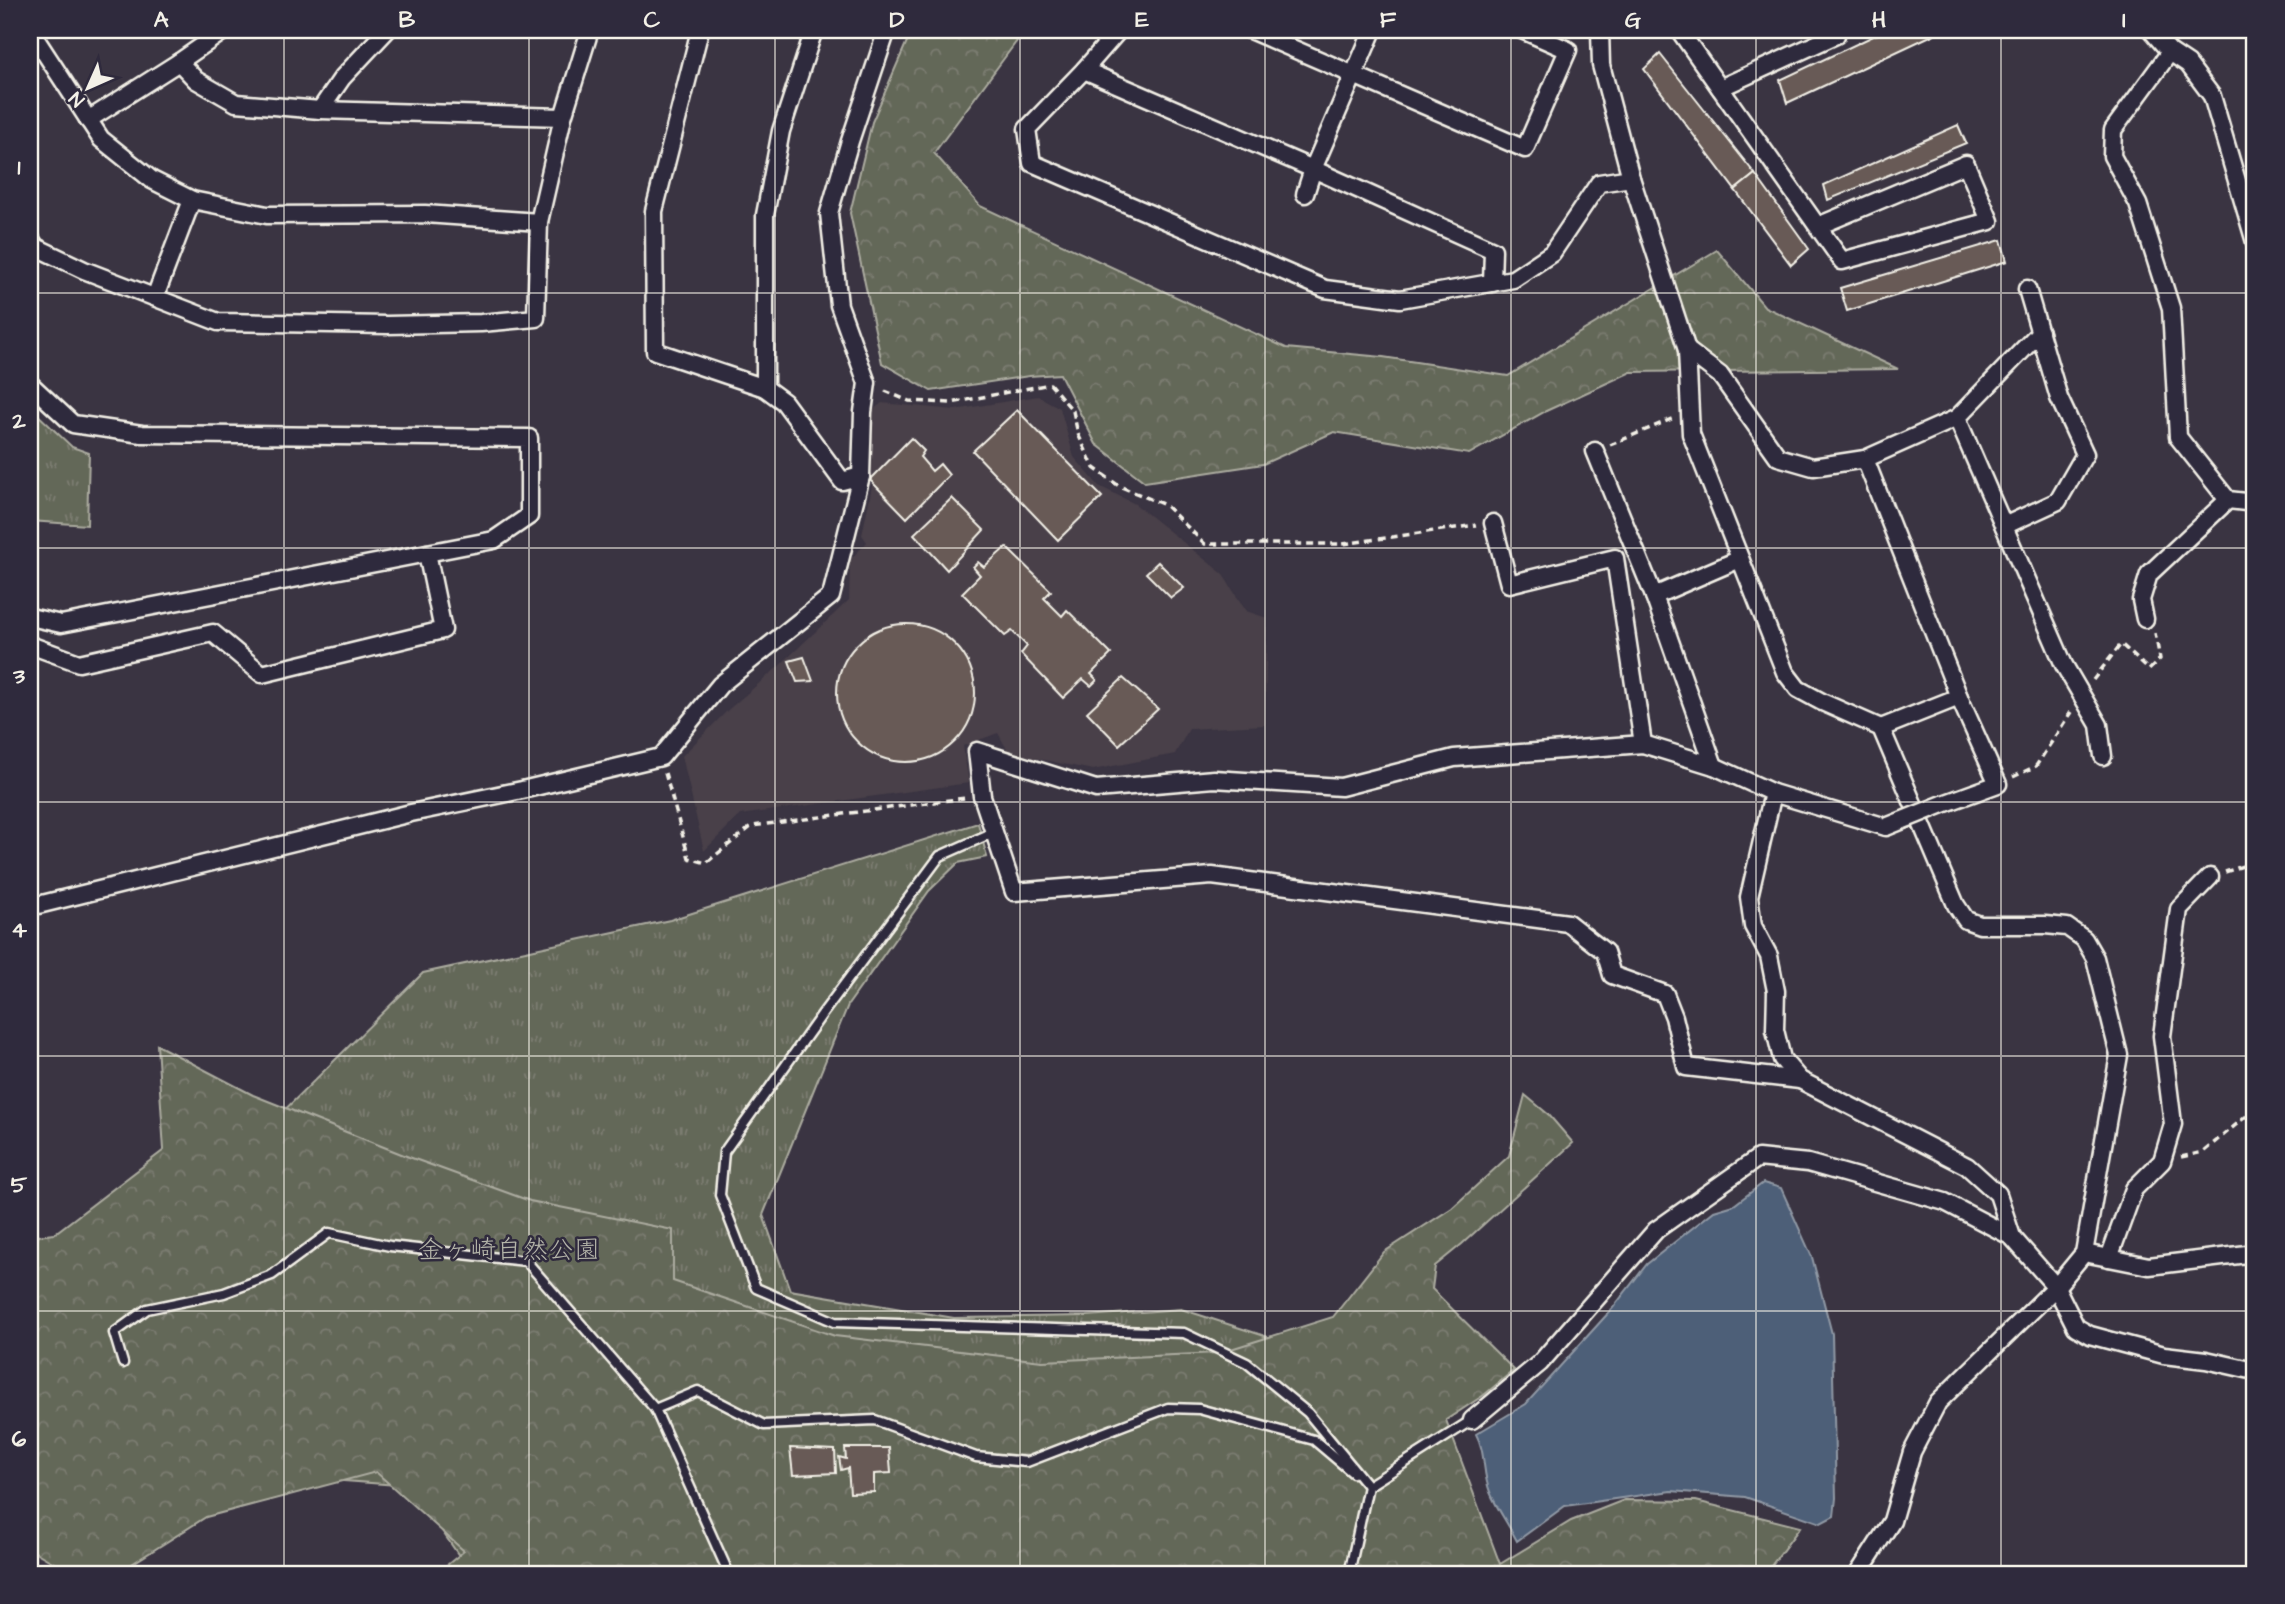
<svg xmlns="http://www.w3.org/2000/svg" width="2285" height="1604" font-family="'Architects Daughter','Klee One',sans-serif">
<style>
.built{fill:#483f48}
.grass{fill:url(#grass-tufts);stroke:#acaca0;stroke-width:2}
.forest{fill:url(#forest-crowns);stroke:#acaca0;stroke-width:2}
.water{fill:#4e5e78;stroke:#9099a5;stroke-width:2}
.building{fill:#675a56;stroke:#f4f1e8;stroke-width:2}
.lines{fill:none;stroke-linecap:round;stroke-linejoin:round}
.service-casing{stroke:#f4f1e8;stroke-width:13}
.minor-casing{stroke:#f4f1e8;stroke-width:21}
.path{stroke:#f4f1e8;stroke-width:3.5;stroke-dasharray:7 5;stroke-linecap:butt}
.service{stroke:#2f2a3d;stroke-width:8}
.minor{stroke:#2f2a3d;stroke-width:16}
.minor-bridge-casing{stroke:#f4f1e8;stroke-width:21;stroke-linecap:butt}
.minor-bridge{stroke:#2f2a3d;stroke-width:16}
.grid{fill:none;stroke:#f4f1e8;stroke-width:2;stroke-opacity:0.55}
.labels{text-anchor:middle;stroke-width:5;stroke-linejoin:round;paint-order:stroke}
.park-label{font-size:26px;fill:#b3b3a8;stroke:#2f2a3d}
.neatline{fill:none;stroke:#f4f1e8;stroke-width:2.5}
.grid-label{font-size:23px;text-anchor:middle;font-weight:bold;fill:#f4f1e8}
</style>
<defs>
<pattern id="grass-tufts" width="24" height="20" patternUnits="userSpaceOnUse" patternTransform="scale(1.75)"><rect width="24" height="20" fill="#646759"/><path d="M3 7l-1-3M5 7V3M7 7l1-3M15 17l-1-3M17 17v-4M19 17l1-3" fill="none" stroke="#7b7d71"/></pattern>
<pattern id="forest-crowns" width="20" height="18" patternUnits="userSpaceOnUse" patternTransform="scale(1.75)"><rect width="20" height="18" fill="#646759"/><path d="M2 6a3 3 0 1 1 6 0M12 15a3 3 0 1 1 6 0" fill="none" stroke="#7b7d71"/></pattern>
</defs>
<rect width="100%" height="100%" fill="#3a3442"/>
<filter id="ink" filterUnits="userSpaceOnUse"><feTurbulence type="fractalNoise" baseFrequency=".0143" numOctaves="2"/><feDisplacementMap in="SourceGraphic" scale="14" xChannelSelector="R" yChannelSelector="G"/><feConvolveMatrix kernelMatrix="1 2 1 2 8 2 1 2 1" color-interpolation-filters="sRGB"/></filter>
<g filter="url(#ink)">
<path class="built" d="M1038,396L1060,408L1074,457L1099,486L1135,504L1222,573L1246,611L1267,618L1265,725L1189,729L1175,754L1093,770L1009,753L998,733L963,746L969,783L740,815L704,851L682,756L730,708L777,668L849,600L850,560L867,542L862,535L872,486L871,411L882,403L955,410Z"/>
<g class="grass">
<path d="M35,412L72,447L89,453L87,525L30,521V417Z"/>
<path d="M978,823L987,857L958,863L929,891L848,1005L763,1215L790,1290L954,1318L1087,1316L1181,1309L1324,1355L1487,1574L462,1560L411,1486L90,1462L30,1290L234,1160L423,973L670,920Z"/>
</g>
<g class="forest">
<path d="M915,30H1025L934,153L980,206L1286,348L1383,357L1508,376L1717,250L1765,307L1898,369L1631,372L1546,411L1469,454L1334,432L1263,464L1145,482L1096,444L1060,374L1029,376L931,391L882,363L850,213L872,122L911,32Z"/>
<path d="M157,1045L253,1095L409,1157L530,1201L673,1230V1281L835,1336L1042,1361L1218,1353L1333,1317L1384,1252L1452,1208L1509,1156L1525,1095L1549,1115L1573,1143L1462,1244L1435,1266L1432,1289L1514,1370L1484,1395L1446,1420L1500,1564L1571,1521L1624,1500L1696,1501L1800,1527L1765,1574H436L464,1551L376,1472L206,1517L116,1574H73L30,1549V1237L54,1234L164,1150Z"/>
</g>
<path class="water" d="M1763,1183L1781,1188L1812,1257L1832,1334L1836,1498L1834,1516L1821,1523L1745,1497L1671,1491L1565,1506L1517,1541C1509,1525 1497,1509 1490,1492C1482,1473 1486,1452 1476,1434L1526,1404L1612,1309L1647,1264L1714,1211L1734,1205Z"/>
<g class="building">
<path d="M1886,30H1938L1939,32L1787,103L1780,80Z"/>
<path d="M1660,54L1755,174L1735,190L1644,69Z"/>
<path d="M1958,125L1966,143L1828,200L1824,185Z"/>
<path d="M1755,174L1809,249L1791,265L1735,190Z"/>
<path d="M2001,240L2007,261L1847,311L1840,288Z"/>
<path d="M1017,410L1102,497L1058,540L973,451Z"/>
<path d="M911,438L924,451L920,457L932,471L940,464L949,475L907,518L870,480Z"/>
<path d="M952,498L984,530L947,570L914,534Z"/>
<path d="M1006,547L1051,591L1044,598L1062,616L1067,610L1111,654L1091,674L1097,680L1091,686L1083,679L1063,698L1021,654L1027,646L1012,631L1005,636L962,593L980,575L973,567L978,562L984,567Z"/>
<path d="M1158,562L1184,588L1171,598L1146,573Z"/>
<circle cx="906" cy="693" r="69"/>
<path d="M804,657L813,681L797,682L789,661Z"/>
<path d="M1123,678L1158,709L1119,745L1087,712Z"/>
<path d="M790,1448L835,1450L836,1473L793,1475Z"/>
<path d="M845,1448H889L891,1473L874,1474V1492L850,1493L848,1468L841,1470L839,1457L846,1459Z"/>
</g>
<g class="lines">
<defs>
<g id="service">
<path d="M994,832L940,856L823,1013L724,1152L720,1195L756,1288L835,1322L1184,1333L1247,1363L1308,1413L1368,1486"/>
<path d="M123,1363L114,1333L147,1309L224,1293L272,1275L329,1233L390,1246L526,1261L655,1409"/>
<path d="M729,1574L655,1409L698,1391L764,1425L875,1420L976,1457L1027,1462L1168,1408L1199,1409L1314,1440L1353,1473"/>
<path d="M1349,1574L1368,1486L1472,1420"/>
</g>
<g id="minor">
<path d="M30,30L101,139L152,180L192,200L267,215L425,214L539,222"/>
<path d="M700,30L654,211L655,351L765,388V215L781,131L814,30"/>
<path d="M1119,30L1084,70L1027,129L1032,163L1325,289L1400,299L1513,279L1552,253L1599,183L1631,178"/>
<path d="M1250,30L1525,149L1568,50L1522,30"/>
<path d="M1600,30L1601,65L1631,178L1687,350L1691,434L1785,672L1798,689L1822,702L1881,728L1956,905L1966,920L1980,925H2045L2067,927L2084,939L2095,958L2119,1055L2084,1253L2056,1287L1938,1402L1912,1452L1892,1521L1858,1574"/>
<path d="M1679,30L1842,261L1990,221L1966,164L1818,226"/>
<path d="M2151,30L2170,52L2188,64L2212,96L2255,242"/>
<path d="M2170,52L2113,130L2112,156L2138,204L2171,308L2178,437L2228,500L2255,503"/>
<path d="M179,62L196,80L236,103L320,110L342,78L387,30"/>
<path d="M1084,70L1313,169L1493,250L1492,283"/>
<path d="M1720,88L1836,35V30"/>
<path d="M320,110L563,117"/>
<path d="M88,120L179,62L225,30"/>
<path d="M1305,194L1313,169L1373,30"/>
<path d="M30,238L36,247L84,270L218,322L387,325L481,323L536,318L539,222L563,117L590,30"/>
<path d="M155,297L192,200"/>
<path d="M1687,350L1720,375L1778,457L1813,467L1865,459L1957,418L2040,332"/>
<path d="M30,384L73,424L142,434L529,438V516L494,540L61,624L30,617"/>
<path d="M765,388L784,402L842,481L861,476"/>
<path d="M1957,418L2064,665L2099,725L2103,756"/>
<path d="M1595,451L1654,596L1714,766"/>
<path d="M1865,459L1959,697L1998,784L1943,804"/>
<path d="M1493,523L1509,584L1615,558L1643,744"/>
<path d="M2004,526L2058,501L2085,454L2059,398L2027,289"/>
<path d="M1654,596L1740,559"/>
<path d="M2145,619L2141,600L2149,574L2228,500"/>
<path d="M30,645L79,663L213,633L262,674L443,630L427,553"/>
<path d="M1881,728L1959,697"/>
<path d="M1773,793L1749,897L1753,926L1769,956L1776,991L1775,1030L1782,1059L1800,1080L1967,1166L1998,1194L2012,1237"/>
<path d="M30,907L411,813L522,790L661,757L720,685L831,596L861,476L863,412L867,383L839,305L829,213L850,141L887,30"/>
<path d="M1800,1080L1686,1067L1674,1017L1665,994L1612,975L1605,952L1568,923L1212,876L1014,892L982,796L977,751L1096,789L1214,779L1341,787L1454,758L1643,744L1714,766L1773,793L1886,827"/>
<path d="M2084,1253L2149,1266L2255,1253"/>
<path d="M2109,1258L2134,1189L2162,1161L2173,1124L2162,1036L2179,909L2210,877"/>
<path d="M1472,1420L1540,1363L1656,1230L1758,1158L1808,1163L1945,1202L2012,1237L2056,1287L2076,1327L2090,1335L2164,1355L2206,1360L2255,1371"/>
</g>
</defs>
<use href="#service" class="service-casing"/>
<use href="#minor" class="minor-casing"/>
<g class="path">
<path d="M885,391L909,401L951,403L1050,384L1073,411L1078,434L1094,468L1119,486L1165,505L1205,544H1343L1476,525"/>
<path d="M1610,445L1674,418"/>
<path d="M2093,680L2121,644L2149,670L2160,659L2155,633"/>
<path d="M665,773L689,858L706,863L752,826L965,798"/>
<path d="M2013,777L2036,766L2071,712"/>
<path d="M2225,872L2255,862"/>
<path d="M2181,1157L2203,1152L2255,1109"/>
</g>
<use href="#service" class="service"/>
<use href="#minor" class="minor"/>
<defs>
<path id="minor-bridge" d="M1886,827L1943,804"/>
</defs>
<use href="#minor-bridge" class="minor-bridge-casing"/>
<use href="#minor-bridge" class="minor-bridge"/>
</g>
</g>
<path class="grid" d="M284,30V1574M529,30V1574M775,30V1574M1020,30V1574M1265,30V1574M1511,30V1574M1756,30V1574M2001,30V1574M30,293H2255M30,548H2255M30,802H2255M30,1056H2255M30,1311H2255"/>
<g class="labels">
<g class="park-label">
<text x="509" y="1258">金ヶ崎自然公園</text>
</g>
</g>
<rect width="2285" height="1604" fill="none" stroke="#2f2a3d" stroke-width="77"/>
<g transform="translate(88 88) rotate(225)" stroke="#2f2a3d" stroke-width="5" paint-order="stroke">
<path d="M0-5L12 26L0 18L-12 26Z" fill="#f4f1e8"/>
<text y="-10" font-size="19" font-weight="bold" text-anchor="middle" fill="#f4f1e8">N</text>
</g>
<rect x="38" y="38" width="2208" height="1528" class="neatline"/>
<g class="grid-label">
<text x="161" y="27">A</text>
<text x="407" y="27">B</text>
<text x="652" y="27">C</text>
<text x="897" y="27">D</text>
<text x="1142" y="27">E</text>
<text x="1388" y="27">F</text>
<text x="1633" y="27">G</text>
<text x="1879" y="27">H</text>
<text x="2124" y="27">I</text>
<text x="19" y="174">1</text>
<text x="19" y="428">2</text>
<text x="19" y="683">3</text>
<text x="19" y="937">4</text>
<text x="19" y="1192">5</text>
<text x="19" y="1446">6</text>
</g>
</svg>
